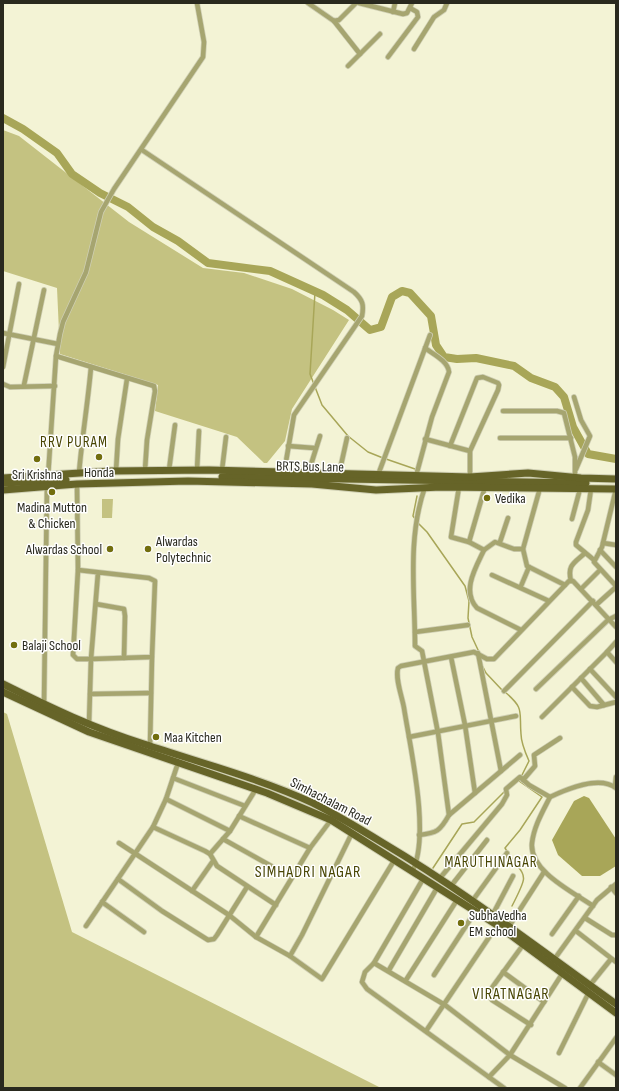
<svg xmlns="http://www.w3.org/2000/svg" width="619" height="1091" font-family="'Sofia Sans Condensed',sans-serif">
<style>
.green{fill:#c4c281}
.water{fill:#a8a658}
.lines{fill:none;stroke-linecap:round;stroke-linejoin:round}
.stream{stroke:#a8a658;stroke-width:1.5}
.river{stroke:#a8a658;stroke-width:8}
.street-casing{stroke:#cfcfb4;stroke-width:6}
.primary-casing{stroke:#cfcfb4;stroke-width:9}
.street{stroke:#a6a570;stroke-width:4.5}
.primary{stroke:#666428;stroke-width:7}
.poi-dot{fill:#726e0e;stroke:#fff;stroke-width:1.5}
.labels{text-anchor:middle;stroke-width:3;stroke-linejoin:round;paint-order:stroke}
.street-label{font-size:14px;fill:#29291e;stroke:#fff}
.poi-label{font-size:14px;fill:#29291e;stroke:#fff;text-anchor:start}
.neighbourhood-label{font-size:15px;letter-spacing:1px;fill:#484503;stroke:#fff}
.quarter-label{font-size:16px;letter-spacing:1px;fill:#484503;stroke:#fff}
</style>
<rect width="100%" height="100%" fill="#f3f3d5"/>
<g class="green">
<path d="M3,130L19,136L129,222L203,268L244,273L292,289L333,310L349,320L292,409L285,441L267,463H264L237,437L155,411L158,385L60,354L57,288L3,271Z"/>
<path d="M102,499H113L112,518H102Z"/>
<path d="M3,712L7,714L72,932L381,1088H3Z"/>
</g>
<path class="water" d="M584,796L589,798L616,839V866L600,876H582L558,855L552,840L574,801Z"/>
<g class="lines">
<g class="stream">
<path d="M315,292L310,374L322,405L348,436L368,452L383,458"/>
<path d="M386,459L415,469"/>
<path d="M416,520L413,516L417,496"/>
<path d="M418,523L427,532L465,586L469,601L468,618L472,637L479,652"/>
<path d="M483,667L486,673L502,690"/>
<path d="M505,692C525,709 519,711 521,734C521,743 525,752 529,761L519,781L542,797L520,830L505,848C525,880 531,869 512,906"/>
<path d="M433,868L462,824L474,822L505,791"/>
</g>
<path class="river" d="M3,118L23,129L57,153L72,174L100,193L128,207L153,227L178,241L208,263L270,271L323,295L347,310L370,330L381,327L392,297L402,291L410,293L431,316L436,345L444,357L457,359L476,358L514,366L531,378L555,387L564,397L573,427L588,454L616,459"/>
<defs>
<g id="street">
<path d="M308,3L334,21L339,20L356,3"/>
<path d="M359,3L403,14L407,13L412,3"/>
<path d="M393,12L395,3"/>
<path d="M334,21L360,54"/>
<path d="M414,49L434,17L444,10L447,3"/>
<path d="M388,57L418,17L417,12L410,8"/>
<path d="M348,66L380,34"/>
<path d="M142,150L354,292C363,300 364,305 362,316L294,415L284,473"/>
<path d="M3,333L58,344"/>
<path d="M56,356L154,386L155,391L147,440L145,470"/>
<path d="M3,367L19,284"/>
<path d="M3,384L10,387L55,386"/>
<path d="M24,385L44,290"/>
<path d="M574,397L581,420L590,436L576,469"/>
<path d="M503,411H557L564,413L575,457V478"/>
<path d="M500,438H571"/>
<path d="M425,439L470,451"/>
<path d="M288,446L314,448"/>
<path d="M450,446L477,378L483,377L498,383L499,385L498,390L470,451V477"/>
<path d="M169,470L175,425"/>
<path d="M197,470L199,431"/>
<path d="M222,470L226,437"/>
<path d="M116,471L118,439L127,379"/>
<path d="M79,473C82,437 88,402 91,367"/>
<path d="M308,474L320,436"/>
<path d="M339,474L347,438"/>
<path d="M378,475L430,335"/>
<path d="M416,476L432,417L449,372C448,361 433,354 425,348"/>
<path d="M48,477L56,356L60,334L63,322L86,272L101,212L114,189L203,57L204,42L197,3"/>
<path d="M77,484L78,570L73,655L77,659H91L89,724"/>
<path d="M425,487C407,538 415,593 415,646L422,651L438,733L449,815"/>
<path d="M459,487L451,537L469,542L484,550L495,542L514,549H523L540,488"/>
<path d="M591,489L588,510L576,542V545L594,560"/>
<path d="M616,489L602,547L594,562L616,586"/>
<path d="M572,519L580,489"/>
<path d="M469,542L485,487"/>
<path d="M500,542L508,518"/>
<path d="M603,543L616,545"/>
<path d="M523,549L527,566L565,585"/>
<path d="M484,550C476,567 461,591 477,608L521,630"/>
<path d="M600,550L616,567"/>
<path d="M78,570L149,578L155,581L152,657L91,659L98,573"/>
<path d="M492,575L549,601"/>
<path d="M571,581C567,565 574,563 585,553"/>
<path d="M521,586L529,567"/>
<path d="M581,589L600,570"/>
<path d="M96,604L124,609L125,616L124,658"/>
<path d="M596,605L616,587"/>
<path d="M415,632L468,625"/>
<path d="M607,652L616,642"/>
<path d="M478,653L501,771"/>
<path d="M451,657L465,725L475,793"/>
<path d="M590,669L616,697"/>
<path d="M581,678L604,705"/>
<path d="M572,687L590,706L597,707L616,702"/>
<path d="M536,689L608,620L616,616"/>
<path d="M504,691L593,601"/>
<path d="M90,694L151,693"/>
<path d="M44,705L47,485"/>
<path d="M542,717L607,652L616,662"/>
<path d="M409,737L516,716"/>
<path d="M150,746L152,657"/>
<path d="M173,778L245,806"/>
<path d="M523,780L535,766L534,755L560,738"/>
<path d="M615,787L616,777"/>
<path d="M166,799L230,831L256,789"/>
<path d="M239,816L310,848"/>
<path d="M153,827L205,851L210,854L217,866L276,905"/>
<path d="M419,835C437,833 440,831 449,815L520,755"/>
<path d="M223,839L273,867"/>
<path d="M119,843L229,915L256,937L290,956L322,979L395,859"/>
<path d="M210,854L230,831"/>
<path d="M412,872C431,836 410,747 404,708C402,696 395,679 398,668L401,666L474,652L487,659H494L569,581H573L616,627"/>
<path d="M440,878L502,804L507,795L506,789L520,777L529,785L550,797"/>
<path d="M118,879L162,911L208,940L214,939L217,935L247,887"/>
<path d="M423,879L374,963L365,972L362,982L367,989L504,1088"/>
<path d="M451,886L487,840"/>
<path d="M611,887L616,893"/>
<path d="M192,891L213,861"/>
<path d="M473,900L507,853"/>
<path d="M102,902L144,932"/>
<path d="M593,906C573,892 529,871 532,843C534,826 543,811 550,797C567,789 599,775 616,788"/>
<path d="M493,914L513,876"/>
<path d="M585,918L612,935H616"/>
<path d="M510,925L544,872"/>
<path d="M86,926L153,827L166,799L178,763"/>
<path d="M576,931L616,962"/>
<path d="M552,934L579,896"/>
<path d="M256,937L310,848L331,820"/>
<path d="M523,945L491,989L489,995L492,1000L531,1025"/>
<path d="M290,956L302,935L352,833"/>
<path d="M553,961L597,900L616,884"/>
<path d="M374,963L445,1005L510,1055L565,1088"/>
<path d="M389,970L437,888"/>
<path d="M503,972L544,1002"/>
<path d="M434,975L475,912"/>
<path d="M406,980L457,900"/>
<path d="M590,985L611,959"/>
<path d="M426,1031L498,924"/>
<path d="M559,1053L588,994"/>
<path d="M598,1062L616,1075"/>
<path d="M489,1077L510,1055L562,974"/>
<path d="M580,1088L616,1038"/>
</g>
<g id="primary">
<path d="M222,477L586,483"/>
<path d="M3,478L111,471L209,470L470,477L528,473L581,478L616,479"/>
<path d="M3,483L66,480"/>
<path d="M3,490L77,484L188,481L312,484L376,490L441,487L616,489"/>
<path d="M3,684C49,707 95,729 144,744C201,763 258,778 313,803C337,815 360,829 383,843C464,891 539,949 616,1004"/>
<path d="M3,692L89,732L267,793L331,820L497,925L616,1013"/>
</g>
</defs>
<use href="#street" class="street-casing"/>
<use href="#primary" class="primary-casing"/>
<use href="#street" class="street"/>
<use href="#primary" class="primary"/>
</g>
<g class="poi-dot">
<circle cx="99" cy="457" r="4"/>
<circle cx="37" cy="459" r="4"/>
<circle cx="52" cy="492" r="4"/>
<circle cx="487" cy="498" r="4"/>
<circle cx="110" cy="549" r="4"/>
<circle cx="148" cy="549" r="4"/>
<circle cx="14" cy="645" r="4"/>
<circle cx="156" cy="737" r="4"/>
<circle cx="461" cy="923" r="4"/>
</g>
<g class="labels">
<g class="street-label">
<text transform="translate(310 466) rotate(1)" y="5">BRTS Bus Lane</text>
<text transform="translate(331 801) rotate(27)" y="5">Simhachalam Road</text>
</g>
<g class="poi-label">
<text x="99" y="477" text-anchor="middle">Honda</text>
<text x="37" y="479" text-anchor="middle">Sri Krishna</text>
<text x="495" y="503">Vedika</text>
<text x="52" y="512" text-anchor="middle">Madina Mutton<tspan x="52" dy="16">&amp; Chicken</tspan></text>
<text x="156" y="546">Alwardas<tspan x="156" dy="16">Polytechnic</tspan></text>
<text x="102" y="554" text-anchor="end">Alwardas School</text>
<text x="22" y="650">Balaji School</text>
<text x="164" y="742">Maa Kitchen</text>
<text x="469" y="920">SubhaVedha<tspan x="469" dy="16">EM school</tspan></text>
</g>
<g class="neighbourhood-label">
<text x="74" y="447">RRV PURAM</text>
<text x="491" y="867">MARUTHINAGAR</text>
</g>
<g class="quarter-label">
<text x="308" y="877">SIMHADRI NAGAR</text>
<text x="511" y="999">VIRATNAGAR</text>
</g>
</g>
<rect width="619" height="1091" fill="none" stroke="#29291e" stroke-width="8"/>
</svg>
